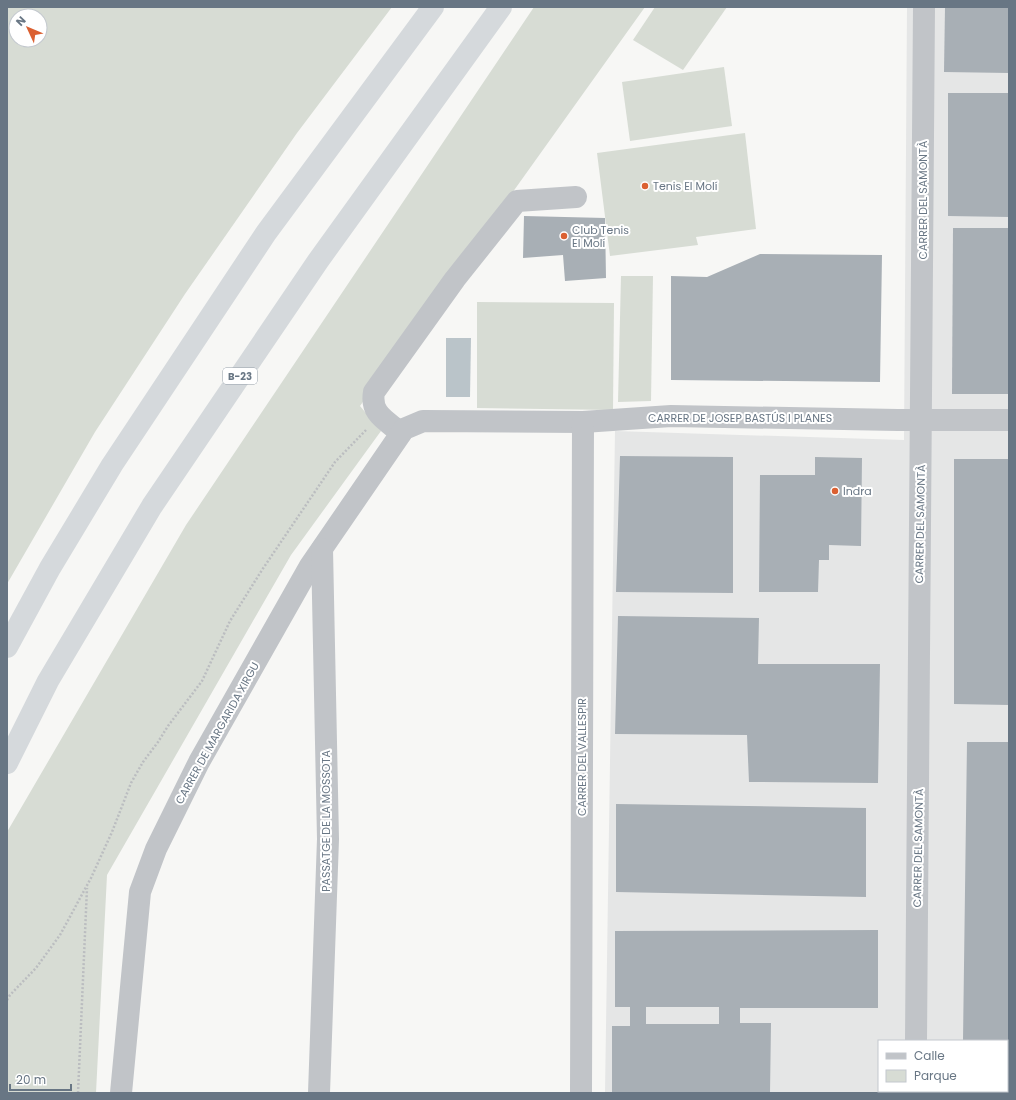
<svg xmlns="http://www.w3.org/2000/svg" width="1016" height="1100" font-family="Poppins,sans-serif">
<style>
.built{fill:#e5e6e6;fill-rule:evenodd}
.green{fill:#d7dcd4;fill-rule:evenodd}
.water{fill:#bac4c9}
.building{fill:#a8afb5;fill-rule:evenodd}
.lines{fill:none;stroke-linecap:round;stroke-linejoin:round}
.path{stroke:#bbbdc0;stroke-width:2.5;stroke-dasharray:2 2;stroke-linecap:butt}
.minor{stroke:#c1c4c8;stroke-width:22}
.highway{stroke:#d5d9dc;stroke-width:22}
.poi-dot{fill:#db6031;stroke:#fff;stroke-width:1.5}
.labels{text-anchor:middle;stroke-width:4;stroke-linejoin:round;paint-order:stroke}
.shield{fill:#fff;stroke:#959fa9;stroke-width:1}
.shield-label{font-size:10px;font-weight:bold;fill:#687684}
.poi-label{font-size:11px;fill:#687684;stroke:#fff;text-anchor:start}
.street-label{font-size:11px;fill:#687684;stroke:#fff}
</style>
<rect width="100%" height="100%" fill="#f7f7f5"/>
<path class="built" d="M907,7H1009V1093H605L615,431L904,440ZM879,1041H1007V1091H879Z"/>
<g class="green">
<path d="M7,7H392L297,133L185,294L95,432L7,584ZM16,16H40V40H16Z"/>
<path d="M534,7H645L360,406L381,431L291,555L107,875L96,1093H7V832L186,525Z"/>
<path d="M655,7H727L683,70L633,40Z"/>
<path d="M724,67L732,126L630,141L622,82Z"/>
<path d="M745,133L756,229L696,237L698,245L610,256L597,153Z"/>
<path d="M621,276H653L651,401L618,402Z"/>
<path d="M477,302L614,303L613,410L477,408Z"/>
</g>
<path class="water" d="M446,338H471L470,397H446Z"/>
<g class="building">
<path d="M945,7H1009V73L944,72Z"/>
<path d="M948,93H1009V217L948,216Z"/>
<path d="M524,216L605,218L606,278L565,281L563,255L523,258Z"/>
<path d="M953,228H1009V394H952Z"/>
<path d="M760,254L882,255L880,382L671,380V276L707,277Z"/>
<path d="M620,456L733,457V593L616,592Z"/>
<path d="M815,457L862,458L861,546L829,545V560H819L818,592H759L760,475H815Z"/>
<path d="M954,459H1009V705L954,704Z"/>
<path d="M618,616L759,618L758,664H880L878,783L749,782L747,735L615,734Z"/>
<path d="M967,742H1009V1079H1007V1041H963Z"/>
<path d="M616,804L866,808V897L616,892Z"/>
<path d="M878,930V1008H740V1023H771L770,1093H612V1026H630V1007H615V931ZM646,1007H719V1024H646Z"/>
</g>
<g class="lines">
<g class="path">
<path d="M7,1000L10,995L36,968L60,935L91,878L112,832L131,783L143,762L158,742L168,726L202,681L230,621L262,570L335,462L366,430"/>
<path d="M78,1093L87,888"/>
</g>
<g class="minor">
<path d="M401,433C386,420 370,414 374,392L455,279L517,201L576,197"/>
<path d="M916,1041L924,7"/>
<path d="M121,1093L140,892L156,849L199,762L310,566L404,429L423,421L583,422L671,416L898,420H1009"/>
<path d="M319,1093L328,839L322,549"/>
<path d="M581,1093L583,422"/>
<path d="M915,1093V1091"/>
</g>
<g class="highway">
<path d="M7,647L50,568L112,465L266,233L433,7"/>
<path d="M7,763L48,681L152,506L318,261L501,7"/>
</g>
</g>
<g class="poi-dot">
<circle cx="645" cy="186" r="4"/>
<circle cx="564" cy="236" r="4"/>
<circle cx="835" cy="491" r="4"/>
</g>
<g class="labels">
<rect class="shield" x="223" y="368" width="34" height="16" rx="3"/>
<g class="shield-label">
<text x="240" y="380">B-23</text>
</g>
<g class="poi-label">
<text x="653" y="190">Tenis El Molí</text>
<text x="572" y="234">Club Tenis<tspan x="572" dy="13">El Molí</tspan></text>
<text x="843" y="495">Indra</text>
</g>
<g class="street-label">
<text transform="translate(923 200) rotate(-90)" y="4">CARRER DEL SAMONTÀ</text>
<text x="740" y="422">CARRER DE JOSEP BASTÚS I PLANES</text>
<text transform="translate(920 524) rotate(-89)" y="4">CARRER DEL SAMONTÀ</text>
<text transform="translate(217 733) rotate(-61)" y="4">CARRER DE MARGARIDA XIRGU</text>
<text transform="translate(582 757) rotate(-90)" y="4">CARRER DEL VALLESPIR</text>
<text transform="translate(326 821) rotate(-90)" y="4">PASSATGE DE LA MOSSOTA</text>
<text transform="translate(918 848) rotate(-89)" y="4">CARRER DEL SAMONTÀ</text>
</g>
</g>
<rect width="1016" height="1100" fill="none" stroke="#687684" stroke-width="16"/>
<rect x="878" y="1040" width="130" height="52" fill="#ffffff" stroke="#c3c8ce"/>
<rect x="886" y="1053" width="20" height="6" fill="#c1c4c8" stroke="#c3c8ce"/>
<text x="914" y="1060" font-size="12" fill="#687684">Calle</text>
<rect x="886" y="1070" width="20" height="12" fill="#d7dcd4" stroke="#c3c8ce"/>
<text x="914" y="1080" font-size="12" fill="#687684">Parque</text>
<g transform="translate(28 28) rotate(314)"><circle r="19" fill="#ffffff" stroke="#c3c8ce"/>
<path d="M0-3L7 15L0 10L-7 15Z" fill="#db6031"/>
<text y="-6" font-size="11" font-weight="bold" text-anchor="middle" fill="#687684">N</text>
</g>
<path d="M10 1084v6h61v-6" fill="none" stroke="#687684" stroke-width="2"/>
<text x="16" y="1084" font-size="12" fill="#687684" stroke="#ffffff" stroke-width="3" paint-order="stroke">20 m</text>
</svg>
